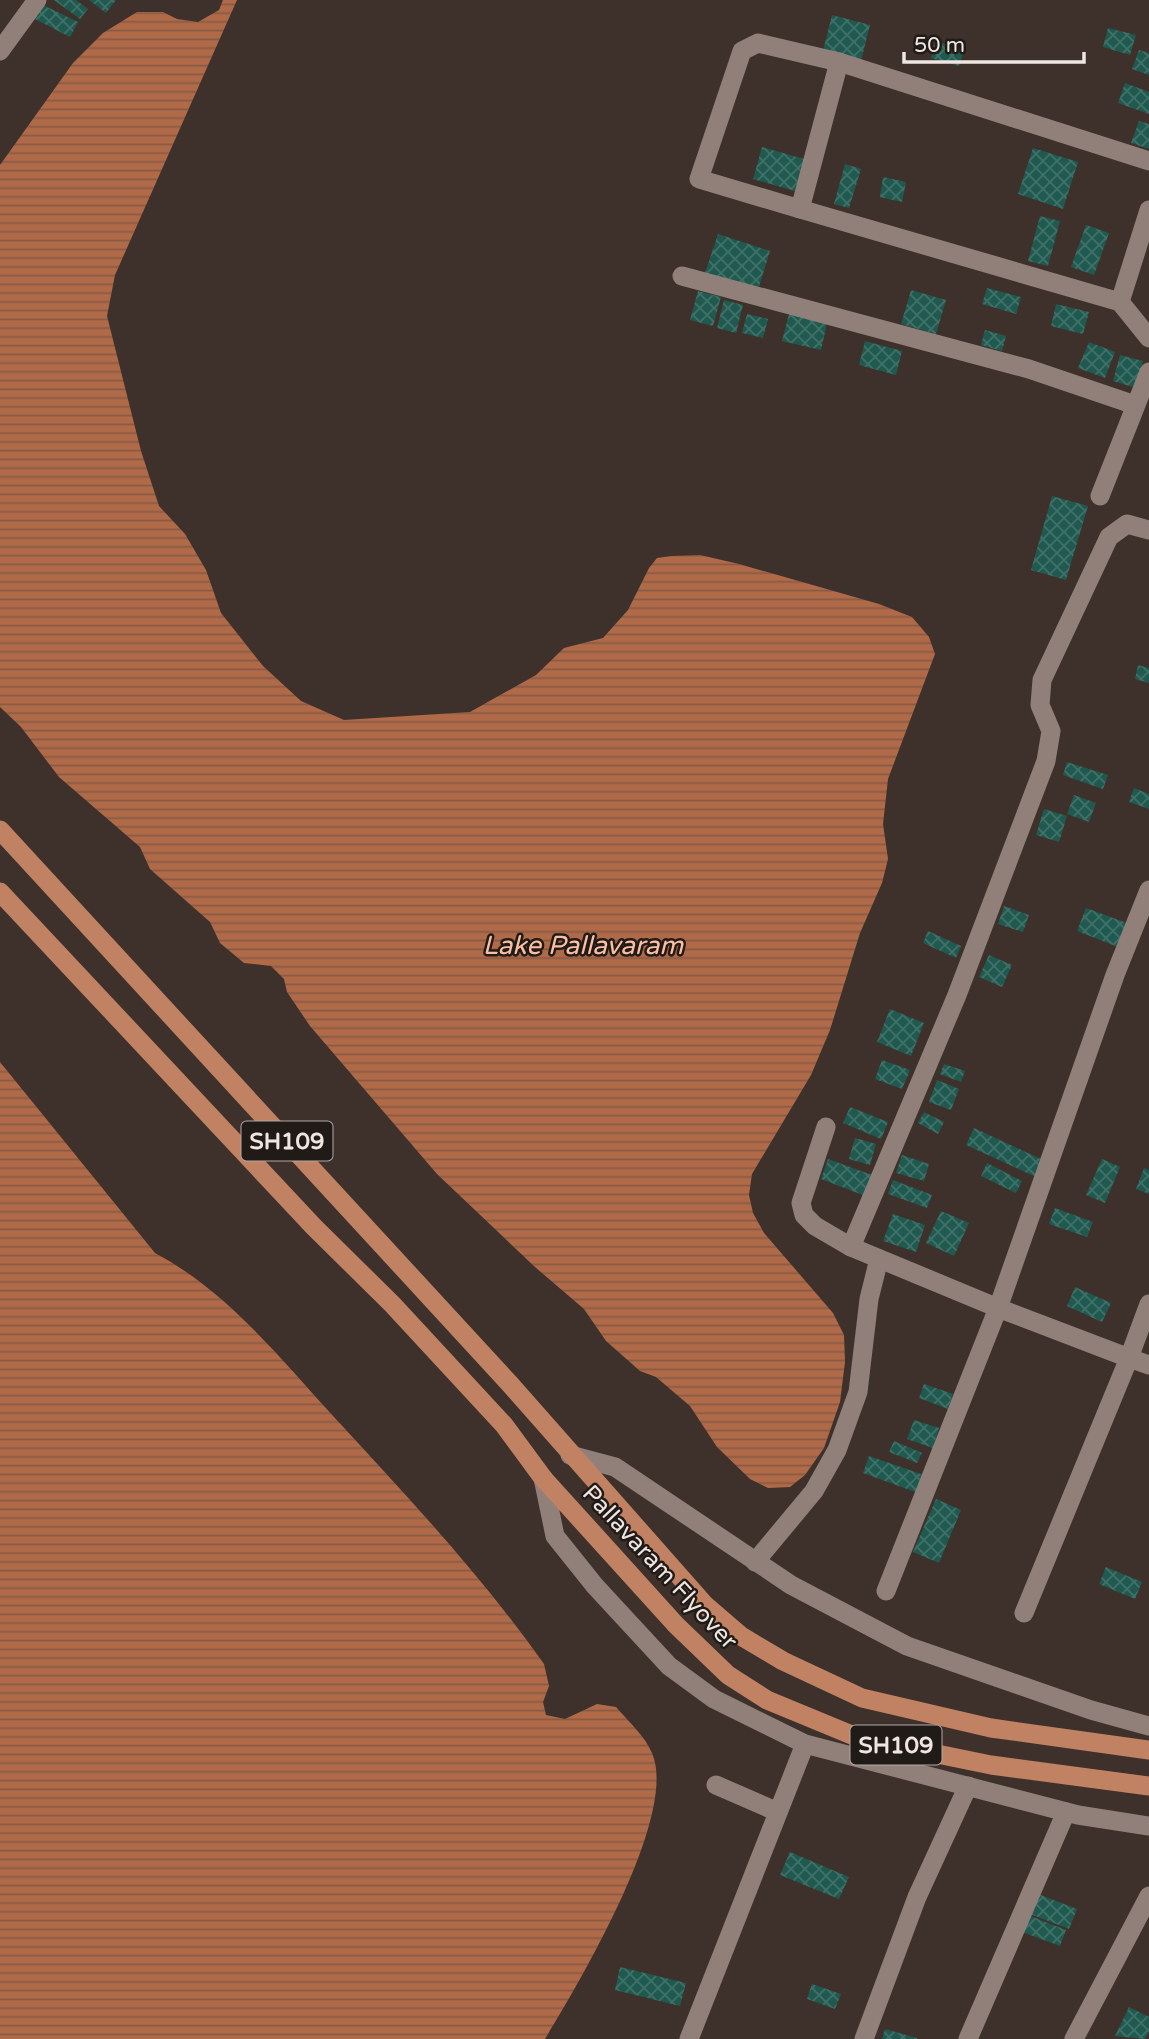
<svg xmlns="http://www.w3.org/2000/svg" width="1149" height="2039" font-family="'Varela Round',sans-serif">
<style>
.water{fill:url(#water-rules)}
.building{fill:url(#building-cross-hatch)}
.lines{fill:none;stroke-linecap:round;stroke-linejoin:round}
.minor{stroke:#908079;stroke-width:19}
.tertiary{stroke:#908079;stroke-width:19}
.primary{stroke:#c18263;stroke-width:19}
.labels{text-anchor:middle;stroke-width:5;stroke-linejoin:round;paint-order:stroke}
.shield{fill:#211b18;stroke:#b1a9a5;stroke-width:2}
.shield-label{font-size:23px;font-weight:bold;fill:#efe6e2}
.street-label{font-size:24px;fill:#efe6e2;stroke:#211b18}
.water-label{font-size:26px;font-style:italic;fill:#fcbfa3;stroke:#211b18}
</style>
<defs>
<pattern id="water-rules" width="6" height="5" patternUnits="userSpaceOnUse" patternTransform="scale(1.75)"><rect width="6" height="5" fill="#b16a48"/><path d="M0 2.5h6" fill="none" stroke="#875b46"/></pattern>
<pattern id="building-cross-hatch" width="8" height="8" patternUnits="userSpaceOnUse" patternTransform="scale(1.75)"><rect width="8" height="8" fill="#1f594f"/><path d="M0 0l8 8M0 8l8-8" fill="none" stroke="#407168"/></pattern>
</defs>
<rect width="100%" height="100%" fill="#3e312b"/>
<g class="water">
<path d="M223,0H237L115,275L107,316L141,451L159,506L185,534L206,570L221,613L263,666L301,701L344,720L470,712L536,675L564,648L603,638L628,610L649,568L657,558L671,556L700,555L739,564L879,604L912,617L929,637L935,654L888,779L883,824L888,859L882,883L860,933L830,1030L811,1075L752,1174L749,1195L753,1213L764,1233L833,1313L844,1335L845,1362L840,1402L824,1448L805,1475L790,1487L768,1488L750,1479L717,1447L690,1406L656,1377L640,1371L606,1341L584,1309L535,1267L437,1174L310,1026L287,992L284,979L271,966L244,963L220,943L210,922L150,869L140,847L59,777L21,727L0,707V165L73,63L103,33L137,12H163L177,19L198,22L219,10Z"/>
<path d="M0,1062L155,1253C228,1292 279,1357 334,1417C407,1496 481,1575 544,1664L549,1686L543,1702L546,1715L565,1719L597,1704L616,1707C628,1721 645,1736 652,1753C679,1815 579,1983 545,2039H0Z"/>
</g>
<g class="building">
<path d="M54,0H76L88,9L80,19Z"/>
<path d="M89,0H116L106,13Z"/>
<path d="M41,4L78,22L70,37L33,18Z"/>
<path d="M832,15L870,25L861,61L823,51Z"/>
<path d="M1108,28L1136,35L1130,55L1103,47Z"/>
<path d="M936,41L964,50L959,66L931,58Z"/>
<path d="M1139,50L1149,53V75L1132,69Z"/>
<path d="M1125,83L1149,92V114L1118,103Z"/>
<path d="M1139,121L1149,124V149L1131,143Z"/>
<path d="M762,147L804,159L795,191L753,179Z"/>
<path d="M1033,148L1078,162L1063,209L1018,194Z"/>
<path d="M845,164L861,169L849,208L834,204Z"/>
<path d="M883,177L906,182L902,202L880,197Z"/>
<path d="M1040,216L1060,221L1048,266L1028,261Z"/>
<path d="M1086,225L1109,233L1094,275L1071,267Z"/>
<path d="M718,234L770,251L758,290L705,273Z"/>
<path d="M987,288L1021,297L1016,314L982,304Z"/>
<path d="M911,290L946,300L936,334L901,324Z"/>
<path d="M698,291L721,297L713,326L690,320Z"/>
<path d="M724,300L743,305L736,333L717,328Z"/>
<path d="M1056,304L1089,312L1083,334L1051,326Z"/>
<path d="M747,314L768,319L763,338L742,333Z"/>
<path d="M789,314L827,323L821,350L782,341Z"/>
<path d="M985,330L1006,336L1002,351L981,345Z"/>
<path d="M865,341L902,351L896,375L859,365Z"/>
<path d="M1089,342L1115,352L1105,378L1078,368Z"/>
<path d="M1120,355L1143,361L1136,388L1113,381Z"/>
<path d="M1052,496L1088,506L1066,580L1031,570Z"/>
<path d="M1138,665L1149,668V683L1135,679Z"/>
<path d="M1067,762L1108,775L1103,789L1063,775Z"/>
<path d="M1134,788L1149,794V809L1129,802Z"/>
<path d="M1074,795L1096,803L1089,822L1067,814Z"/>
<path d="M1044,809L1067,816L1059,842L1036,835Z"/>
<path d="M1004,906L1029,915L1023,932L998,924Z"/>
<path d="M1086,908L1127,923L1118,947L1077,931Z"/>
<path d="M928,931L961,946L956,958L923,943Z"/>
<path d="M989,955L1012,965L1002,987L979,977Z"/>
<path d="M890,1009L924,1023L911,1056L877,1042Z"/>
<path d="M882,1060L910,1070L902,1089L875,1079Z"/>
<path d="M944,1064L965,1071L961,1082L940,1074Z"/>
<path d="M937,1080L959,1089L951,1110L929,1102Z"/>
<path d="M850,1107L888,1122L881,1139L843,1123Z"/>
<path d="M924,1112L944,1122L938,1134L918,1123Z"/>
<path d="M974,1128L1045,1161L1038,1178L966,1145Z"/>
<path d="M855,1138L876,1144L870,1165L849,1159Z"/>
<path d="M902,1155L929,1164L924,1181L896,1173Z"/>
<path d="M828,1159L875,1176L868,1197L821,1179Z"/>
<path d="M1102,1159L1120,1167L1105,1203L1086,1195Z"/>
<path d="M987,1163L1022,1181L1016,1193L981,1176Z"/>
<path d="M1144,1168L1149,1170V1194L1136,1189Z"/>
<path d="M893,1180L932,1195L927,1208L888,1194Z"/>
<path d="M1055,1208L1093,1222L1087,1237L1049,1224Z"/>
<path d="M941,1211L969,1223L954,1256L926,1243Z"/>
<path d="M893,1214L925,1225L916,1252L883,1241Z"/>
<path d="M1075,1287L1111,1303L1102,1322L1067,1306Z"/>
<path d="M924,1384L953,1394L948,1409L919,1398Z"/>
<path d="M914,1420L939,1428L933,1448L907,1439Z"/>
<path d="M894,1441L922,1453L917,1463L889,1452Z"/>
<path d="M869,1456L924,1475L918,1493L863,1473Z"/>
<path d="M936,1499L961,1510L939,1563L913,1552Z"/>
<path d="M1106,1567L1142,1582L1135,1599L1099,1584Z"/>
<path d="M790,1852L849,1877L839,1899L780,1875Z"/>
<path d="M1038,1894L1077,1909L1069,1929L1030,1914Z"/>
<path d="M1028,1915L1066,1930L1060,1946L1022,1932Z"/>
<path d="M620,1967L686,1983L680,2006L615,1990Z"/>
<path d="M812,1984L841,1994L835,2009L807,1999Z"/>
<path d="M1129,2007L1149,2017V2032L1145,2039L1115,2036Z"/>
<path d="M885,2029L917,2038V2039H882Z"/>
</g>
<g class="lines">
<g class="minor">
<path d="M0,51L37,0"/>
<path d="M839,62L800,209L1120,302L1149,210"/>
<path d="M800,209L699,179L742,51L758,43L839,62L1149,161"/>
<path d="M682,276L1029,369L1135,405"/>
<path d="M1120,302L1149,338"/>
<path d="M1100,496L1149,372"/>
<path d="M826,1127L801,1203L804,1215L815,1226L851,1247L998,1308L1129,1358L1024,1613"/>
<path d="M851,1247L957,995L1046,761L1051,731L1040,705L1042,680L1109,537L1127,524L1149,530"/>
<path d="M1149,1304L1129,1358L1149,1365"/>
<path d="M755,1562L814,1491L837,1450L858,1392L869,1299L879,1259"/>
<path d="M886,1591L998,1308L1115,975L1149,890"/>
<path d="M716,1785L778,1812"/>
<path d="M689,2039L805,1744"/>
<path d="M864,2039L917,1897L968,1786"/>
<path d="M968,2039L1066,1812"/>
<path d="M1074,2039L1149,1896"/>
</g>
<g class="tertiary">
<path d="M570,1455L615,1467L791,1585L907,1646L1091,1710L1149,1726"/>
<path d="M543,1478L555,1536L595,1586L669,1666L714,1699L805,1744L1078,1815L1149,1826"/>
</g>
<g class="primary">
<path d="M0,830L509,1383L705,1605L741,1636L783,1661L862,1698L991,1728L1149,1750"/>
<path d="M0,892L314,1227L392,1304L504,1425L543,1478L676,1625L728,1675L767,1700L859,1738L991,1765L1149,1786"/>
</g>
</g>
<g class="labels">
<g class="shield">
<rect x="241.5" y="1121.5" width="91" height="39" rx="5"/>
<rect x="850.5" y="1725.5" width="91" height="39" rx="5"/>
</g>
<g class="shield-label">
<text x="287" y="1149">SH109</text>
<text x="896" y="1753">SH109</text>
</g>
<g class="street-label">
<text transform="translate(660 1567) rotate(47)" y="8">Pallavaram Flyover</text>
</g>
<g class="water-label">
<text x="583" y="954">Lake Pallavaram</text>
</g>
</g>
<path d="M904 52v10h180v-10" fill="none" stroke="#efe6e2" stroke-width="3.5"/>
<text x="914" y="52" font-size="21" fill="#efe6e2" stroke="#211b18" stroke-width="5" paint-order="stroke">50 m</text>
</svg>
